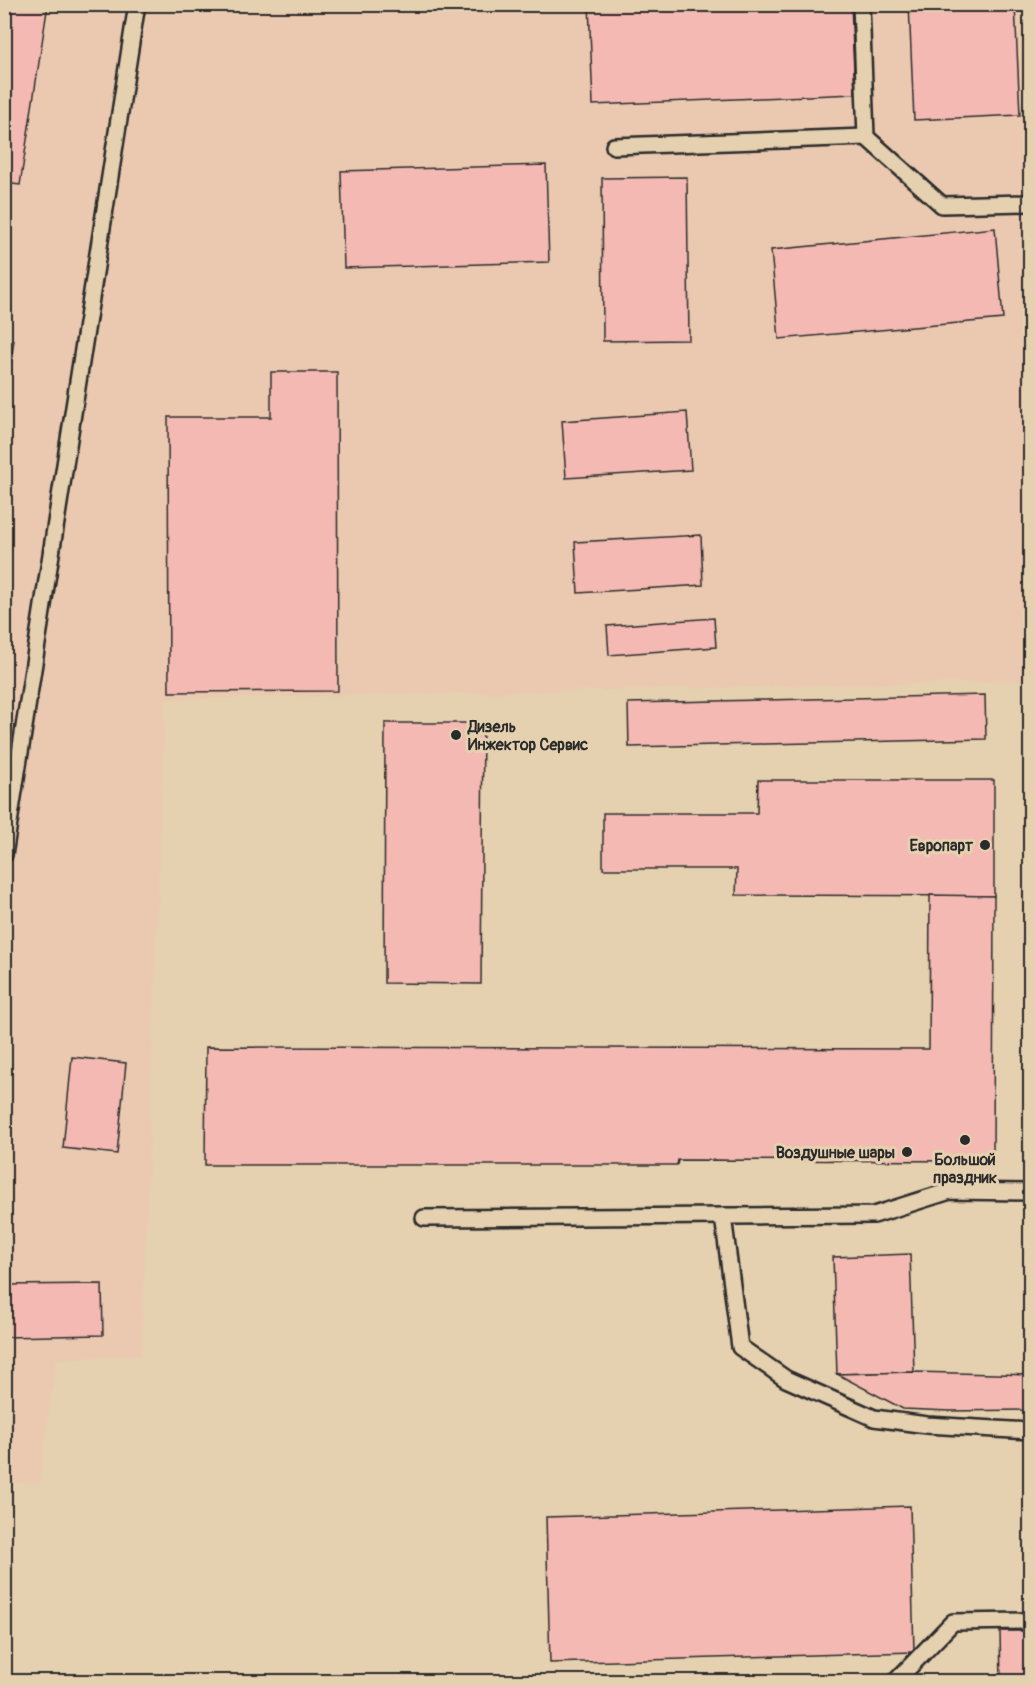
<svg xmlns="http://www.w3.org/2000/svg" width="1035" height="1686" font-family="Pangolin,sans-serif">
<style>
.built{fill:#eac9b0}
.building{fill:#f4b9b2;stroke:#2b2b2b;stroke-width:1.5}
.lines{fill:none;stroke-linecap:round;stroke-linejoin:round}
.service-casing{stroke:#2b2b2b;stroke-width:20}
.service{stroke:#e5d0af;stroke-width:15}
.poi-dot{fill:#2b2b2b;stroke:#e5d0af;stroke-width:2}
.labels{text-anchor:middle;stroke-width:6;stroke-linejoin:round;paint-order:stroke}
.poi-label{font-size:16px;font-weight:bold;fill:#2b2b2b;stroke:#e5d0af;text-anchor:end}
</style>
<rect width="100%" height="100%" fill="#e5d0af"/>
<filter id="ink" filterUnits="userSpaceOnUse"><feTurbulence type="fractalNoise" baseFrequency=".0167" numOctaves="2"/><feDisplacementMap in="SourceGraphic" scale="12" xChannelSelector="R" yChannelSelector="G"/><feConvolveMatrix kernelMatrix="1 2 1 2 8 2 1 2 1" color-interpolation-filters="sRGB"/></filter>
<g filter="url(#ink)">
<path class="built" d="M5,5H1030V681L165,699L141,1355L56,1359L39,1483L5,1482Z"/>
<g class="building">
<path d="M4,4H48L20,185L4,183Z"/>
<path d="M589,4H851L855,94L593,105Z"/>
<path d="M909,4H1015L1020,115L914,120Z"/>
<path d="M546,165L549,262L344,268L341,171Z"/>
<path d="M687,177L689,340L603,341L602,178Z"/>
<path d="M995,228L1003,319L779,339L771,250Z"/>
<path d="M4,339L14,340L4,409Z"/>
<path d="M271,372H337L338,691L169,692L168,417H271Z"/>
<path d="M687,412L691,470L566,478L562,421Z"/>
<path d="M701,535L703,585L578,593L575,542Z"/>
<path d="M714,618L716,647L609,655L607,626Z"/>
<path d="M985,695L986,739L629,747L628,703Z"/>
<path d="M385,723H483L481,984L384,983Z"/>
<path d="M758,780H994V896L736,895L737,869H603V813H757Z"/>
<path d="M930,895L994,896L993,1161L678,1160L677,1165H205L206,1047L929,1049Z"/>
<path d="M72,1057L126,1063L117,1154L63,1148Z"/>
<path d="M910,1254L914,1372L837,1374L833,1257Z"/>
<path d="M102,1284L103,1335L4,1337V1285Z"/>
<path d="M914,1372L1030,1375V1410L949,1411L903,1409L837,1374Z"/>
<path d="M910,1506L914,1652L550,1663L546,1517Z"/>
<path d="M1000,1631H1030V1682H1001Z"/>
</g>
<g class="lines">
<defs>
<g id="service">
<path d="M861,4L866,137"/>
<path d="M614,146L866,137L942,205L1030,203"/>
<path d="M4,855L137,4"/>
<path d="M723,1216L740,1347L786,1379L874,1418L927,1425L1030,1431"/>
<path d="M424,1218L874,1215L950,1191L1030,1192"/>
<path d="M895,1682L953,1622L1030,1621"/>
</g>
</defs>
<use href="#service" class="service-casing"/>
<use href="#service" class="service"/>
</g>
</g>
<g class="poi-dot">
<circle cx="456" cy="735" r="6"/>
<circle cx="985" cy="845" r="6"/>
<circle cx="965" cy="1140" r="6"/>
<circle cx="907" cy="1152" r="6"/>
</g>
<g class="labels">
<g class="poi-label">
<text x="468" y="732" text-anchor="start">Дизель<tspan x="468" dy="18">Инжектор Сервис</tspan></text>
<text x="973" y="851">Европарт</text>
<text x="895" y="1158">Воздушные шары</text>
<text x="965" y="1165" text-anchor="middle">Большой<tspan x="965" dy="18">праздник</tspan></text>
</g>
</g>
<rect width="1035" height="1686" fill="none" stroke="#e5d0af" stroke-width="24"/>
<rect x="12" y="12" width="1011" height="1662" fill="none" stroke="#2b2b2b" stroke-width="2" filter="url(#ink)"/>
</svg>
